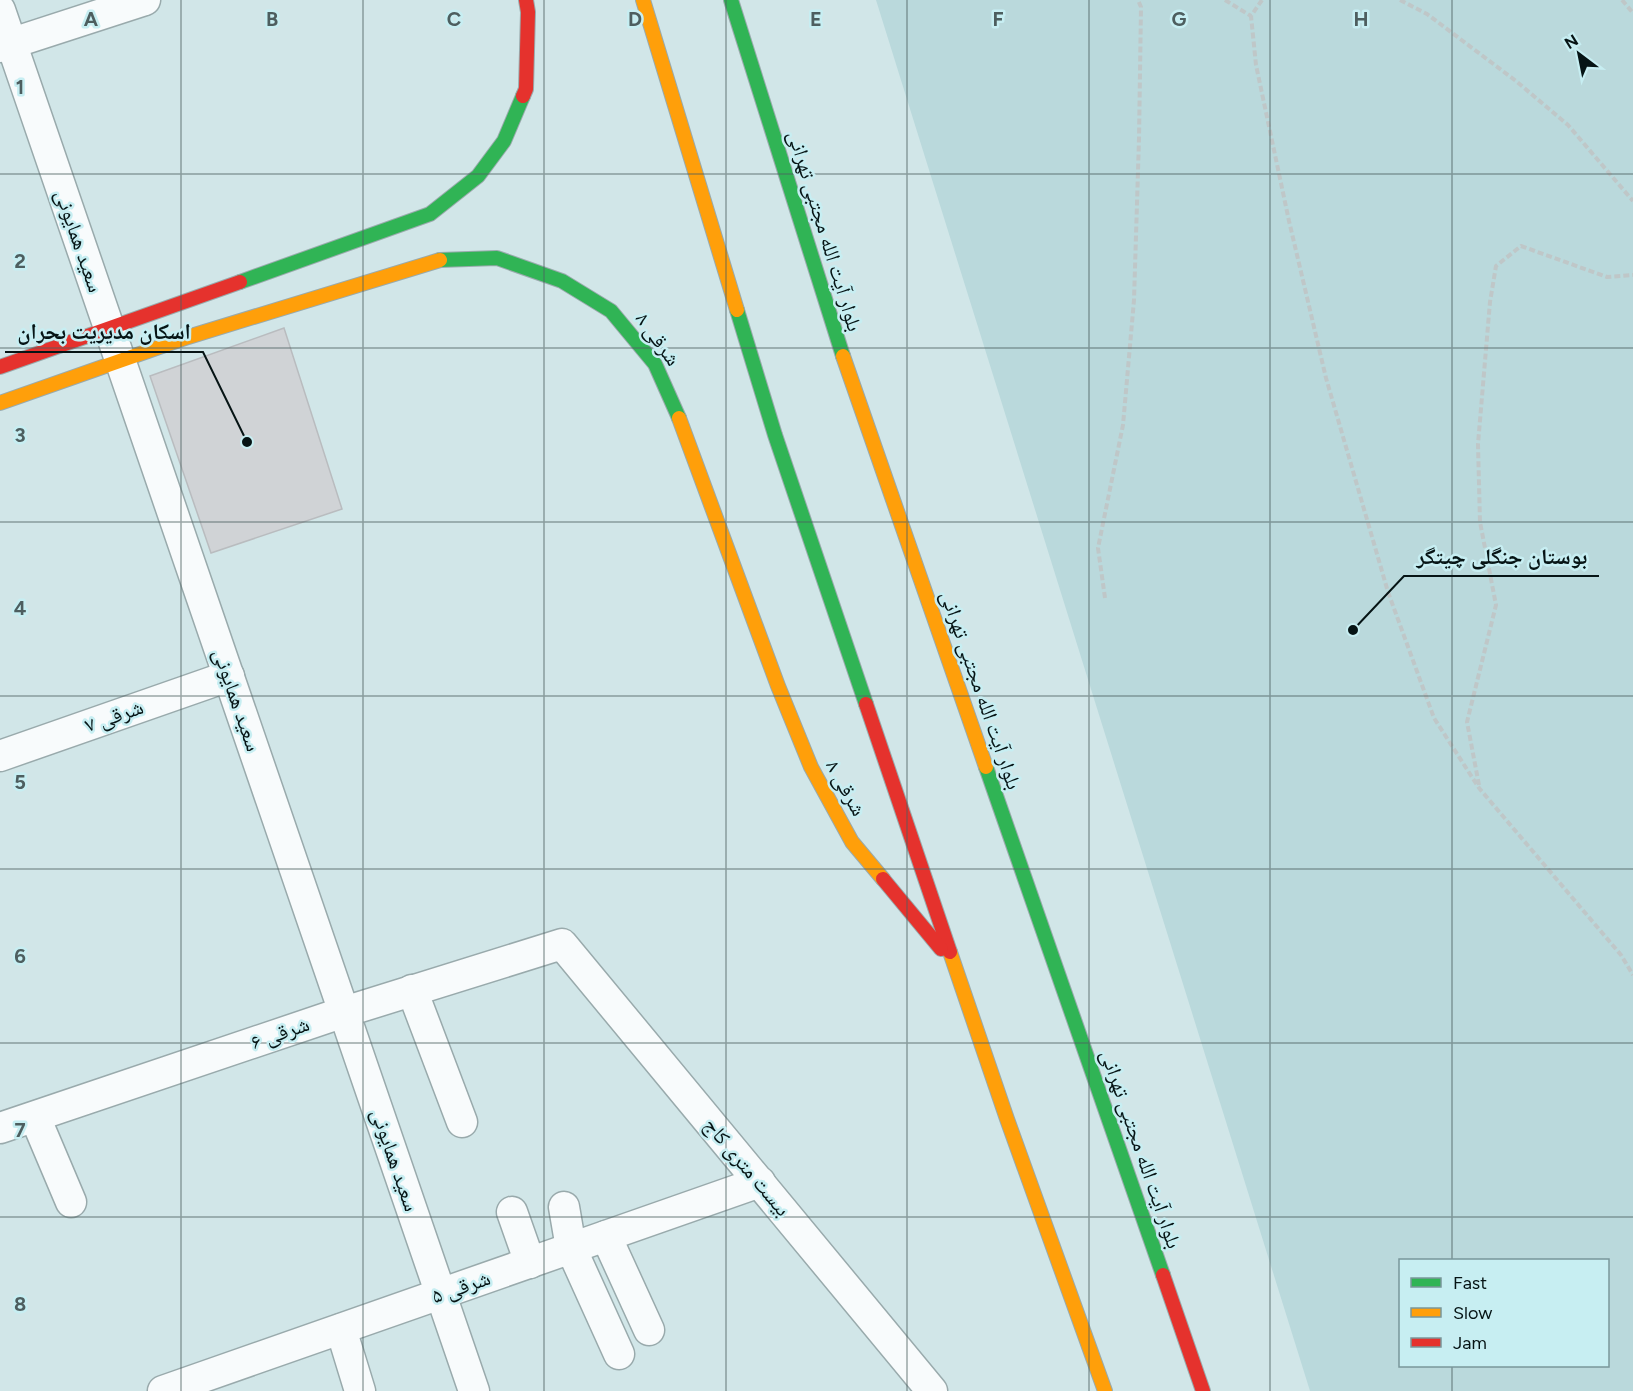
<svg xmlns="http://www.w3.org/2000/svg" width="1633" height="1391" font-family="Figtree,'Noto Naskh Arabic',sans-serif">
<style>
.green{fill:#bad9dc;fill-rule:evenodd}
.building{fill:#d0d3d6;stroke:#b9bcbf;stroke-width:1.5}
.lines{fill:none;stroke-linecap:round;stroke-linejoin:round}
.street-casing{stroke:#99aaac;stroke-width:33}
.fast-casing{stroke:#99aaac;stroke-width:16}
.slow-casing{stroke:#99aaac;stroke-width:16}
.jam-casing{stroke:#99aaac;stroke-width:16}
.path{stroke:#bfc7c8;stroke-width:4;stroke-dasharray:6 3;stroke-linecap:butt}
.street{stroke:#f8fbfc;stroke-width:30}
.fast{stroke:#30b455;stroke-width:14}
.slow{stroke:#ff9f0a;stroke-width:14}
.jam{stroke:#e5322d;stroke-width:14}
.grid{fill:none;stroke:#4d5e5f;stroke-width:1.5;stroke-opacity:0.55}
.labels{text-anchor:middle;stroke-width:5;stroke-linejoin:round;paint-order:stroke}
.street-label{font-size:21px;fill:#061415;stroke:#c7eef2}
.grid-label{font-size:20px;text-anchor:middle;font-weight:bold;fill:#4d5e5f;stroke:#c7eef2;stroke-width:5;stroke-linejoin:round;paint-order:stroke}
.leader{fill:none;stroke:#061415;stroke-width:2}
.callout-dot{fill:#061415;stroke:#c7eef2;stroke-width:2}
.callout-label{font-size:22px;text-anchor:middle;font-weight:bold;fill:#061415;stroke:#c7eef2;stroke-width:5;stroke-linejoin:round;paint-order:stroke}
</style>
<rect width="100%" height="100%" fill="#d1e6e8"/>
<path class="green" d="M876,0H1633V1391H1310ZM1400,1260H1608V1366H1400Z"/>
<path class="building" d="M284,328L342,509L211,553L150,376Z"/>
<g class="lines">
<defs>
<g id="street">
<path d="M0,10L474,1391"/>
<path d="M0,47L145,0"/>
<path d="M0,756L229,676"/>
<path d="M412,990L462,1122"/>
<path d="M35,1117L71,1202"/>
<path d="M0,1128L344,1012L562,944L932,1391"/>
<path d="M564,1207L571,1248L619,1354"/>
<path d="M512,1212L530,1263"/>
<path d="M606,1236L649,1330"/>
<path d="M341,1329L360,1391"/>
<path d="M163,1391L760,1182"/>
</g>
<g id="fast">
<path d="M731,0L843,356"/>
<path d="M440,260L497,258L562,281L611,311L655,364L679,418"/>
<path d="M240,282L430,214L478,176L504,141L523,96"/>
<path d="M737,310L775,435L866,704"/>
<path d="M986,767L1163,1275"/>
</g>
<g id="slow">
<path d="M643,0L737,310"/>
<path d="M843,356L986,767"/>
<path d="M0,403L188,337L440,260"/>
<path d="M679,418L778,686L811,767L852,842L883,879"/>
<path d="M950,952L1007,1119L1105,1391"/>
</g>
<g id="jam">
<path d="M523,96L526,89L528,12L526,0"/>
<path d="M0,367L240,282"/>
<path d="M866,704L950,952"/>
<path d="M883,879L941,949"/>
<path d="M1163,1275L1203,1391"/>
</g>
</defs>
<use href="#street" class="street-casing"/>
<use href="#fast" class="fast-casing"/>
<use href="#slow" class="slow-casing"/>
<use href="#jam" class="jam-casing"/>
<g class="path">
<path d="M1225,0L1251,16"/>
<path d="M1262,0L1251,16L1256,65L1289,221L1326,378L1388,592L1434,718L1479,788L1621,955L1633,975"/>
<path d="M1400,0L1427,14L1516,81L1568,125L1633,201"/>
<path d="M1622,0L1633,13"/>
<path d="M1105,598L1098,548L1123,425L1134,300L1139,139L1141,7L1138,0"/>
<path d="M1479,785L1467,722L1496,605L1480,522L1478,444L1490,302L1496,266L1521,246L1607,277L1633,275"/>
</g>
<use href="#street" class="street"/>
<use href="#fast" class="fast"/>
<use href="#slow" class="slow"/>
<use href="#jam" class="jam"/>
</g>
<path class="grid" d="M181,0V1391M363,0V1391M544,0V1391M726,0V1391M907,0V1391M1089,0V1391M1270,0V1391M1452,0V1260M0,174H1633M0,348H1633M0,522H1633M0,696H1633M0,869H1633M0,1043H1633M0,1217H1633M1452,1366V1391"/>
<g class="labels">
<g class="street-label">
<text transform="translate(825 231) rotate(73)" y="7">بلوار آیت الله مجتبی تهرانی</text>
<text transform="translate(79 241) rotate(71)" y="7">سعید همایونی</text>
<text transform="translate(658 339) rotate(54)" y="7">۸ شرقی</text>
<text transform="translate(981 690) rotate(71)" y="7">بلوار آیت الله مجتبی تهرانی</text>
<text transform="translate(237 700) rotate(71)" y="7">سعید همایونی</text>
<text transform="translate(114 716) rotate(-19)" y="7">۷ شرقی</text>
<text transform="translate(846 788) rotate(61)" y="7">۸ شرقی</text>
<text transform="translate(280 1033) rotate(-19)" y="7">۶ شرقی</text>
<text transform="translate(1141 1149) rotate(71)" y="7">بلوار آیت الله مجتبی تهرانی</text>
<text transform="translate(395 1160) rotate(71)" y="7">سعید همایونی</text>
<text transform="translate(747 1167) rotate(50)" y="7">بیست متری کاج</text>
<text transform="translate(461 1287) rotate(-19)" y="7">۵ شرقی</text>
</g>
</g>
<g class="grid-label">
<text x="91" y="26">A</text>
<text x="272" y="26">B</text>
<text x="454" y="26">C</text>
<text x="635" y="26">D</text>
<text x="816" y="26">E</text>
<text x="998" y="26">F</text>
<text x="1179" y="26">G</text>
<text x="1361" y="26">H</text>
<text x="20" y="94">1</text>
<text x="20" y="268">2</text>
<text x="20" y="442">3</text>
<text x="20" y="615">4</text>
<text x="20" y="789">5</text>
<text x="20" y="963">6</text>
<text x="20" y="1137">7</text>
<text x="20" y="1311">8</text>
</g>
<path class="leader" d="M247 442L203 352H5M1353 630L1404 576H1599"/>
<g class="callout-dot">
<circle cx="247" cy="442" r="6"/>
<circle cx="1353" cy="630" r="6"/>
</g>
<g class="callout-label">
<text x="104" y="339">اسکان مدیریت بحران</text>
<text x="1502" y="564">بوستان جنگلی چیتگر</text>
</g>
<rect x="1399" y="1259" width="210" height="108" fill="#c7eef2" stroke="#7a979a" stroke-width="1.5"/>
<rect x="1411" y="1278" width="30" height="9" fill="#30b455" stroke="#7a979a" stroke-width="1.5"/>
<text x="1453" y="1289" font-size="18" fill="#061415">Fast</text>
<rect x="1411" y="1308" width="30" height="9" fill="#ff9f0a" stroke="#7a979a" stroke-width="1.5"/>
<text x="1453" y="1319" font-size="18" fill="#061415">Slow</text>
<rect x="1411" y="1338" width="30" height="9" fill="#e5322d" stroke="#7a979a" stroke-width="1.5"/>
<text x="1453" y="1349" font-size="18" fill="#061415">Jam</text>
<g transform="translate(1579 54) rotate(328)" stroke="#c7eef2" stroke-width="4.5" paint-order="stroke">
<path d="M0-4.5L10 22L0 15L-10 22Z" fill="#061415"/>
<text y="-9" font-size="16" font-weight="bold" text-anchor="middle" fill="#061415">N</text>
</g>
</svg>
